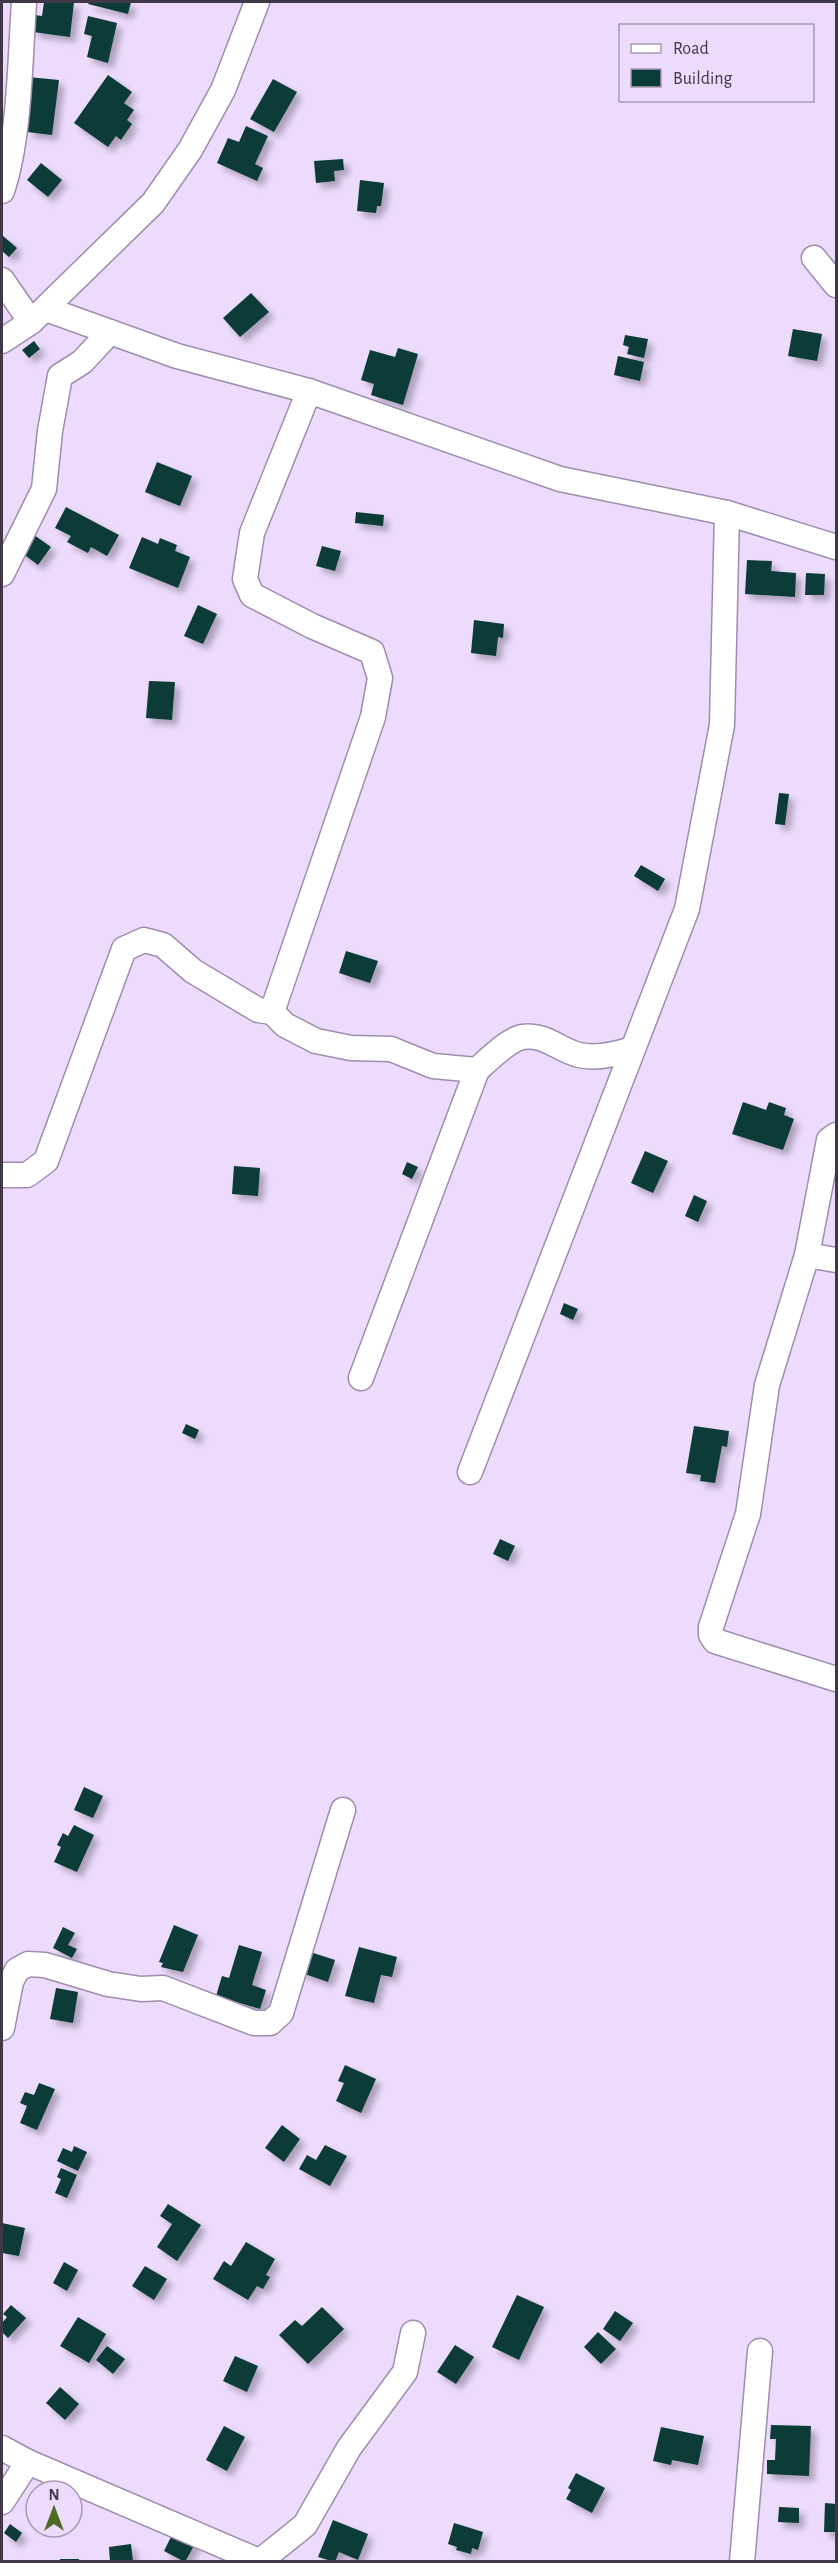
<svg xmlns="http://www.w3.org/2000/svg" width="838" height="2563" font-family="'Alegreya Sans',sans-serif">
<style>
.building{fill:#093b38;filter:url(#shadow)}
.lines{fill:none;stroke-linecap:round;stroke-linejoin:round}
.minor-casing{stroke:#9e8dad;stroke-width:27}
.minor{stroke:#fff;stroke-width:24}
</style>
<defs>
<filter id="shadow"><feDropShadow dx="5.5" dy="5.5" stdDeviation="3" flood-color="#0004"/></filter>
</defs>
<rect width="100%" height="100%" fill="#eddbfe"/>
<g class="building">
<path d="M44,2H74L70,37L33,32L35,15L42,16Z"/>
<path d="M89,2H131L128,14L88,4Z"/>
<path d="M88,16L117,23L108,63L87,57L92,36L84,34Z"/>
<path d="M108,75L132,92L124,103L134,110L127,120L132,124L121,140L116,136L108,147L74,123Z"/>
<path d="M28,77L59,80L52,135L27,132L32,93H26Z"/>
<path d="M273,79L297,92L274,132L250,119Z"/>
<path d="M246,126L268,136L255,164L263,168L257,181L217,163L228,138L239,142Z"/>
<path d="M343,159L344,170L334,171L335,181L316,183L314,161Z"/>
<path d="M41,163L62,180L48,197L27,180Z"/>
<path d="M360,180L384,183L381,206H377L376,213L357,211Z"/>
<path d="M2,235L17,248L9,257L2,251Z"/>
<path d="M251,293L269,312L240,337L223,318Z"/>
<path d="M793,329L822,334L817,361L788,356Z"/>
<path d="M625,335L648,339L644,358L627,354L629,347L623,345Z"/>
<path d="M34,341L40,349L29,358L22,350Z"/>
<path d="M398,348L418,354L403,405L371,395L374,384L361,380L370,350L395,357Z"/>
<path d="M618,356L644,362L640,381L614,375Z"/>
<path d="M157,462L192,476L180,506L145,492Z"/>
<path d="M66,507L119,535L107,556L91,547L88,553L67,542L71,536L55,528Z"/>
<path d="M356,512L384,515L383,526L355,523Z"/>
<path d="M27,530L51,547L38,565L14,547Z"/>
<path d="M142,537L158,544L160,538L177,545L175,551L190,557L178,588L129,568Z"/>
<path d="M322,546L341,551L335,571L316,566Z"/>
<path d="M747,560L772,561L771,571L796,573L795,597L745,594Z"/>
<path d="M806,573L825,574L824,595H805Z"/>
<path d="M198,605L217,614L203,644L184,636Z"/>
<path d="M474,620L504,624L503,638L498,637L496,656L471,653Z"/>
<path d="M149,681L175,682L172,720L146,718Z"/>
<path d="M779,793L789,794L785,825L775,824Z"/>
<path d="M641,865L665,879L658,891L634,876Z"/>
<path d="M346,951L378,961L370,983L339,973Z"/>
<path d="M743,1102L766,1110L769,1102L786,1108L784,1115L794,1119L783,1150L732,1134Z"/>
<path d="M645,1151L668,1161L653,1193L631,1183Z"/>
<path d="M407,1162L418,1167L412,1179L402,1174Z"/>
<path d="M234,1166L260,1168L258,1196L232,1194Z"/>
<path d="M694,1195L707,1201L698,1222L685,1216Z"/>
<path d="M564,1303L578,1309L573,1320L560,1314Z"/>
<path d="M186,1424L199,1430L195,1439L182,1433Z"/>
<path d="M694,1426L729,1431L727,1447L722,1446L715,1483L700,1481L701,1475L686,1473Z"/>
<path d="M500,1539L515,1546L508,1561L493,1554Z"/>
<path d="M84,1787L103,1796L93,1818L74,1810Z"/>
<path d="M74,1825L94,1835L77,1872L54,1862L61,1847L57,1845L63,1833L68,1836Z"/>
<path d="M174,1925L198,1935L183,1972L161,1967L163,1963L159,1962Z"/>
<path d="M63,1927L75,1933L68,1945L77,1949L72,1958L53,1948Z"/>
<path d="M239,1945L262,1952L252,1985L266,1990L260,2009L216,1996L222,1976L229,1978Z"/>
<path d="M359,1947L397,1957L392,1977L381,1975L374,2003L345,1996Z"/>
<path d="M307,1951L335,1960L328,1982L299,1972Z"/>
<path d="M56,1988L78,1992L73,2023L50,2019Z"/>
<path d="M345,2065L376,2079L361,2113L336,2101L344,2083L338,2081Z"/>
<path d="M39,2083L55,2089L37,2130L20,2123L27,2106L20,2103L25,2092L34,2095Z"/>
<path d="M282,2125L300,2139L284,2162L265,2148Z"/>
<path d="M325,2145L347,2156L330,2186L299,2169L307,2155L316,2160Z"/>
<path d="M74,2146L87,2152L78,2171L57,2161L63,2148L72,2152Z"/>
<path d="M61,2168L77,2175L67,2198L55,2193L61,2179L57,2177Z"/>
<path d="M168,2204L201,2225L177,2261L157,2247L172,2224L160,2216Z"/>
<path d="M2,2223L25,2228L19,2256L2,2253Z"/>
<path d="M246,2242L275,2259L266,2275L270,2277L263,2289L257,2286L248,2300L213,2279L224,2261L231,2266Z"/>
<path d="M64,2262L78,2270L67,2291L53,2283Z"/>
<path d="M145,2266L167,2279L154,2300L132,2286Z"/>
<path d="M517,2295L544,2307L519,2360L492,2347Z"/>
<path d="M11,2305L26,2318L8,2338L2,2332V2323L7,2317L3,2314Z"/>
<path d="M322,2307L344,2329L308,2364L279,2335L295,2320L302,2326Z"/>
<path d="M615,2311L633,2323L620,2341L603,2329Z"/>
<path d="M78,2317L106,2334L89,2363L60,2346Z"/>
<path d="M598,2332L616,2349L601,2364L584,2347Z"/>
<path d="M455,2345L474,2357L456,2384L437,2372Z"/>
<path d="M107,2346L125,2359L113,2374L96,2360Z"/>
<path d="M235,2356L258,2366L247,2392L223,2381Z"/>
<path d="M60,2387L79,2404L65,2420L46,2403Z"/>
<path d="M771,2425L811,2426L809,2476L767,2474V2460H775L776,2439H770Z"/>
<path d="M224,2426L245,2437L227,2471L206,2460Z"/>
<path d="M661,2427L704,2436L698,2465L672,2460L671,2465L653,2461Z"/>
<path d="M576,2473L605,2488L592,2513L566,2499L571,2490L568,2488Z"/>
<path d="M36,2500V2517L29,2512Z"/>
<path d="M825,2503L836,2504V2532H824Z"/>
<path d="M779,2507L799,2508V2523L778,2522Z"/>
<path d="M333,2520L368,2534L358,2560L339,2552L335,2562L318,2557Z"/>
<path d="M454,2523L483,2532L478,2550L472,2548L471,2554L456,2550L457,2547L448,2544Z"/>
<path d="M10,2524L22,2533L16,2542L4,2533Z"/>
<path d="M174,2531L196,2542L185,2562L164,2551Z"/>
<path d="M131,2544L133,2562H110L109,2547Z"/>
<rect x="60" y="2559" width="19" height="3"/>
</g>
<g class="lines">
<defs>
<g id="minor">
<path d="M2,191C20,137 20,59 24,2"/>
<path d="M814,258L836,285"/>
<path d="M2,280L31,322"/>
<path d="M46,309L177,356L309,391L560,479L727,513L836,547"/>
<path d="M2,341L31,322L153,203L190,150L223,90L257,2"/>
<path d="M2,574L44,489L50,431L60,376L82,362L110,332"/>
<path d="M272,1012L285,1025L316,1041L351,1048L391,1049L433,1066L477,1070C488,1060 508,1040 522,1037C544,1033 559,1050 579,1055C596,1059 617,1054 633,1049"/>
<path d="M836,1135L829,1140L807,1255L767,1385L748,1514L711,1627V1635L715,1641L836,1679"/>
<path d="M2,1175H27L46,1161L124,949L144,940L163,945L193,971L258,1010L272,1012L373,717L380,678L372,652L312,626L252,595L245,579L252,533L309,391"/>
<path d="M807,1255L836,1260"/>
<path d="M361,1378L477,1070"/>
<path d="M470,1472L687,909L722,725L727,513"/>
<path d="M2,2028L11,1982L17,1970L28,1964L45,1965L108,1984L141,1989L163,1988L254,2023H270L281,2013L343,1810"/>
<path d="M2,2448L28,2462L261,2562"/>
<path d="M2,2502L28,2462"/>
<path d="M259,2562L305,2525L349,2448L405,2372L413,2333"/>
<path d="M742,2562L760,2351"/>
</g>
</defs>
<use href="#minor" class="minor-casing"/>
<use href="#minor" class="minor"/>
</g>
<rect width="838" height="2563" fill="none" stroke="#403846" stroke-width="6"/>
<rect x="619" y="24" width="195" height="78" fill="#eddbfe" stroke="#a89ab4" stroke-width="1.5"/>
<rect x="631" y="44" width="30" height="9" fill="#ffffff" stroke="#a89ab4" stroke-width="1.5"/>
<text x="673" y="54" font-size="18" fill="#403846">Road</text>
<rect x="631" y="69" width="30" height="18" fill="#093b38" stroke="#a89ab4" stroke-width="1.5"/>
<text x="673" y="84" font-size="18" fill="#403846">Building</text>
<g transform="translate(54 2509)"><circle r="28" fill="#eddbfe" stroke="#a89ab4" stroke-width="1.5"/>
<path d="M0-4.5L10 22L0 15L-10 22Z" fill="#4e6c21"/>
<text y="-9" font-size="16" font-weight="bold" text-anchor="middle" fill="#403846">N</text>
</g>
</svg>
